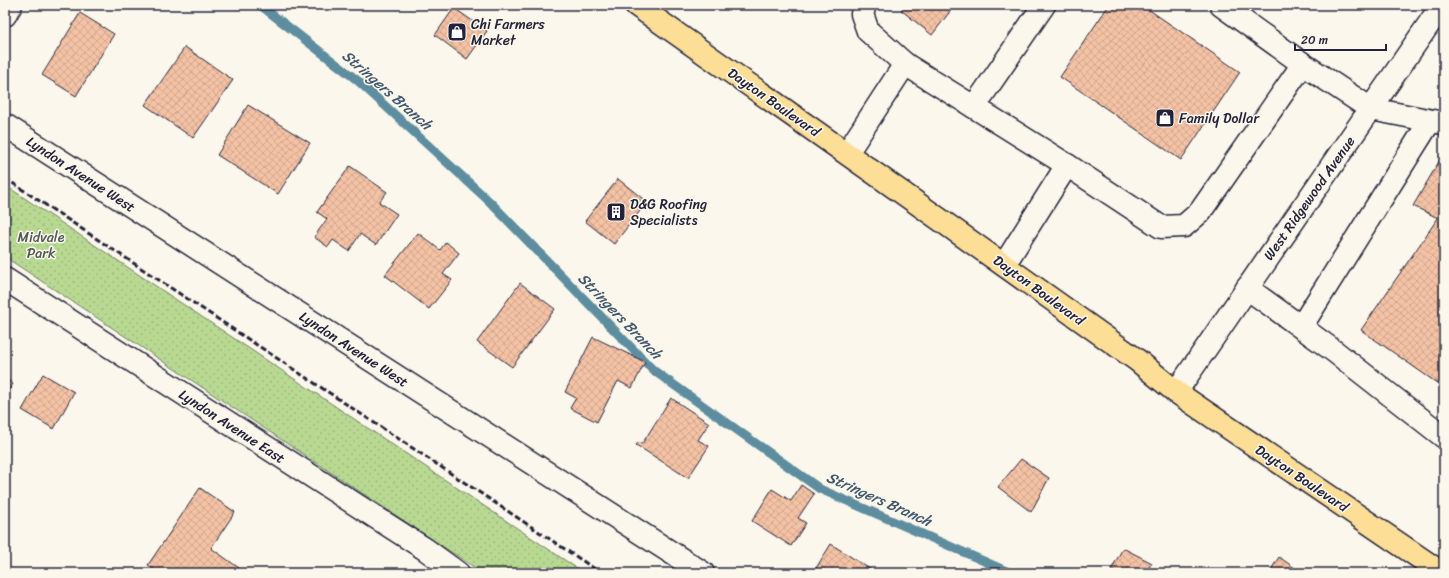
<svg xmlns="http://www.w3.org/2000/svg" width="1449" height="578" font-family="Sriracha,sans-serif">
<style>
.park{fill:url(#park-dots);stroke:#6d7e66}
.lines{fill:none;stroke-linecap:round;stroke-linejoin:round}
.stream{stroke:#5d8d9f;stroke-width:9}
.building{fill:url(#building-cross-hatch);stroke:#22223b}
.minor-casing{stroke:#22223b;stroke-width:25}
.major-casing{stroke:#22223b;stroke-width:25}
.minor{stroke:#fbf7ec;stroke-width:22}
.major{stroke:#fdde96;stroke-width:22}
.rail{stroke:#22223b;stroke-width:3;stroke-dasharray:6 3;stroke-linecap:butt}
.labels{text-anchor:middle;stroke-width:3;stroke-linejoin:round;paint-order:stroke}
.poi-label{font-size:14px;fill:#22223b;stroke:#fbf7ec;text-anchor:start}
.street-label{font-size:14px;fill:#22223b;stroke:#fbf7ec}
.park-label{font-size:14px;fill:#4f5955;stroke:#fbf7ec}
.water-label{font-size:15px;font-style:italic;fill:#40576d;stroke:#fbf7ec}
</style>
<defs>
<pattern id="park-dots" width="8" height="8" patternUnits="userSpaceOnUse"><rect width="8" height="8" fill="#b8d992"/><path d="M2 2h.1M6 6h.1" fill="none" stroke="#9eba7f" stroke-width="1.8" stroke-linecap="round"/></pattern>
<pattern id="building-cross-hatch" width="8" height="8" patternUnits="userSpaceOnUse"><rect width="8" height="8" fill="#f4c2a4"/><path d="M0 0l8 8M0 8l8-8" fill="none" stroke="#d1a68e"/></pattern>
</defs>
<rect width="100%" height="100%" fill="#fbf7ec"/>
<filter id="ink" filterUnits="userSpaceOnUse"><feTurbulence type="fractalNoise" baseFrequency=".025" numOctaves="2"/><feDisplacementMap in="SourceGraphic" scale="8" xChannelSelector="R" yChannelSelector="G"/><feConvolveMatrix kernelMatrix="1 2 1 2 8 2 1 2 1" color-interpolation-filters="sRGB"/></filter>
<g filter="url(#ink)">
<path class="park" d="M5,185L584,573H483L5,257Z"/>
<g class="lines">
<path class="stream" d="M260,5L357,80L489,201L653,370L820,489L1011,573"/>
</g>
<g class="building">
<path d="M906,5H955L932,35L901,10Z"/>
<path d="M1109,5H1142L1240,72L1181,160L1060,77Z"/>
<path d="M454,8L487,31L467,59L435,35Z"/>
<path d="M80,13L114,34L76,96L42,75Z"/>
<path d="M185,47L233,80L193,138L145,105Z"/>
<path d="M248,105L310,143L278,194L217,155Z"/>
<path d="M1444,153V388L1361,330L1438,218L1413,206Z"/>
<path d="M350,166L387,192L379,202L397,214L376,245L360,234L349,251L333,240L328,247L314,237L327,219L317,212Z"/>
<path d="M618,179L647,202L614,244L585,221Z"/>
<path d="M418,233L440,250L446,242L459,253L443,274L452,280L429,309L385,275Z"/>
<path d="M520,283L555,309L512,367L477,342Z"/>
<path d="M593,337L645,362L632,388L618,381L597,422L570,408L576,398L565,392Z"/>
<path d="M43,374L74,392L54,429L22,410Z"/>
<path d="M5,378L13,384L5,395Z"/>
<path d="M671,398L709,423L698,440L709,446L688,478L636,445L639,442L642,444Z"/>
<path d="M1021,459L1049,478L1031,512L998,487Z"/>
<path d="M801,485L814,494L798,518L806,523L791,546L752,521L772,489L791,501Z"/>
<path d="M200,488L235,512L211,548L239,568L236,573H159L148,565Z"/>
<path d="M831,544L876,573H813Z"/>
<path d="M1123,548L1152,563L1145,573H1116L1111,570Z"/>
<path d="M1279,557L1302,573H1269Z"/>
</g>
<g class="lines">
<defs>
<g id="minor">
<path d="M865,5L862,14L868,31L905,64L974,107L1044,5"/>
<path d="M5,15L11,5"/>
<path d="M1303,64L1371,109L1443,123"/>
<path d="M974,107L1067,165L1161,227L1184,226L1200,212L1303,64L1221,5"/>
<path d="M5,125L703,573"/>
<path d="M847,153L905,64"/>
<path d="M1004,265L1067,165"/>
<path d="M5,279L425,549L458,573"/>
<path d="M1247,288L1334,351L1444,437"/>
<path d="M1301,327L1430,121"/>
<path d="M1176,392L1442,5"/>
</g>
<path id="major" d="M636,5L911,199L1137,360L1176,392L1442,573"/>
</defs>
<use href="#minor" class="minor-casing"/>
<use href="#major" class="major-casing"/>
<use href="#minor" class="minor"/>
<use href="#major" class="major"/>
<path class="rail" d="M5,178L601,573"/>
</g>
</g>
<defs>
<symbol id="shop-square" viewBox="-11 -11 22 22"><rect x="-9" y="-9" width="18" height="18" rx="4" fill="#22223b" stroke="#fbf7ec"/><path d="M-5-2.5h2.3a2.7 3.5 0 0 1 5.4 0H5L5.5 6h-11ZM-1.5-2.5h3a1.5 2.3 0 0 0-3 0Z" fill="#fff"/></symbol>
<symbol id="building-square" viewBox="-11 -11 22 22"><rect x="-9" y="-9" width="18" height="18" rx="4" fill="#22223b" stroke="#fbf7ec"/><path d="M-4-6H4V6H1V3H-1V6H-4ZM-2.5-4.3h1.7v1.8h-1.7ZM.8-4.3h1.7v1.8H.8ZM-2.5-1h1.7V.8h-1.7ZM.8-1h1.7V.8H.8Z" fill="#fff"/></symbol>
</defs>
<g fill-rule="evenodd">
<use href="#shop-square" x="446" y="21" width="22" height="22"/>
<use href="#shop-square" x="1154" y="107" width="22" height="22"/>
<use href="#building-square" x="605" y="201" width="22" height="22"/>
</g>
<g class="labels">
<g class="poi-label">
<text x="471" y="29">Chi Farmers<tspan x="471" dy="16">Market</tspan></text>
<text x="1179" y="123">Family Dollar</text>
<text x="630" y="209">D&amp;G Roofing<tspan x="630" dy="16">Specialists</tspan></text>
</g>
<g class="street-label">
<text transform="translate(774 102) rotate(35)" y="5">Dayton Boulevard</text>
<text transform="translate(81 174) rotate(33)" y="5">Lyndon Avenue West</text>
<text transform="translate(1309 198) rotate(-55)" y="5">West Ridgewood Avenue</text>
<text transform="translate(1039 290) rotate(36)" y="5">Dayton Boulevard</text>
<text transform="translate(354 349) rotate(33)" y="5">Lyndon Avenue West</text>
<text transform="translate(232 426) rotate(33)" y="5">Lyndon Avenue East</text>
<text transform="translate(1302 478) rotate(34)" y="5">Dayton Boulevard</text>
</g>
<g class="park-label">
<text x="41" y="242">Midvale<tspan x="41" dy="16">Park</tspan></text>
</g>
<g class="water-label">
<text transform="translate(387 90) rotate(41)" y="5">Stringers Branch</text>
<text transform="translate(620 316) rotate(46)" y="5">Stringers Branch</text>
<text transform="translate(879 499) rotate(24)" y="5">Stringers Branch</text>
</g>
</g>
<rect width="1449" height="578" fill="none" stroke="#fbf7ec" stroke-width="20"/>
<rect x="10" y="10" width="1429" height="558" fill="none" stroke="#22223b" stroke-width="1.5" filter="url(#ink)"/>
<path d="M1295 44v6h91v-6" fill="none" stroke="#22223b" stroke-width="2"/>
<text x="1301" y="44" font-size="12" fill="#22223b" stroke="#fbf7ec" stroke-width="3" paint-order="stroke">20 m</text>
</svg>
